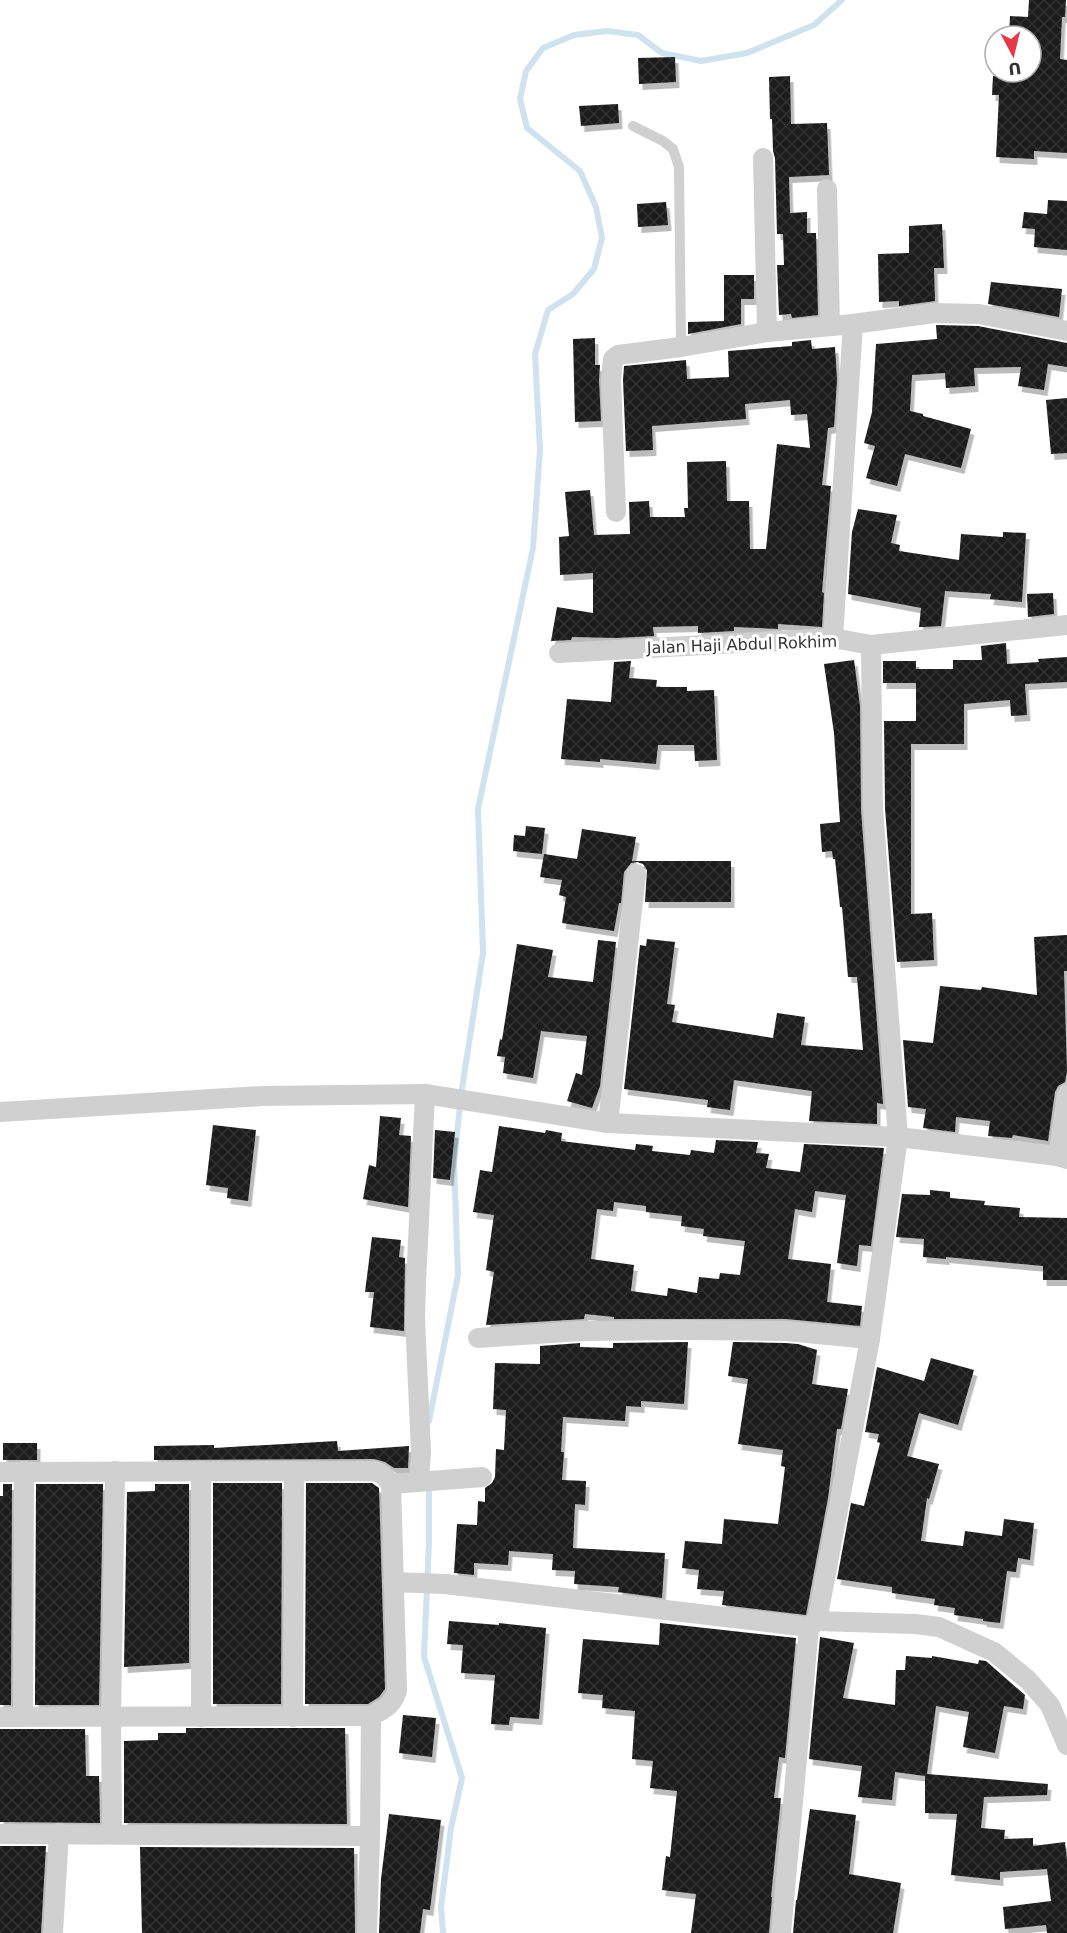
<svg xmlns="http://www.w3.org/2000/svg" width="1067" height="1933" font-family="'DejaVu Sans',sans-serif">
<style>
.lines{fill:none;stroke-linecap:round;stroke-linejoin:round}
.stream{stroke:#cfe2ee;stroke-width:6}
.building{fill:url(#building-cross-hatch);fill-rule:evenodd;filter:url(#shadow)}
.service{stroke:#d0d0d0;stroke-width:10}
.minor{stroke:#d0d0d0;stroke-width:20}
.labels{text-anchor:middle;stroke-width:6;stroke-linejoin:round;paint-order:stroke}
.street-label{font-size:16px;fill:#333;stroke:#fff}
</style>
<defs>
<pattern id="building-cross-hatch" width="8" height="8" patternUnits="userSpaceOnUse" patternTransform="scale(1.5)"><rect width="8" height="8" fill="#1a1a1a"/><path d="M0 0l8 8M0 8l8-8" fill="none" stroke="#333"/></pattern>
<filter id="shadow"><feDropShadow dx="3.5" dy="6" stdDeviation="0" flood-color="#0004"/></filter>
</defs>
<rect width="100%" height="100%" fill="#fff"/>
<g class="lines">
<g class="stream">
<path d="M429,1421L458,1275L454,1163L461,1095L483,953L478,809L533,548L540,450L535,354L548,310L573,294L594,269L602,238L596,207L580,171L527,128L520,99L526,71L543,48L574,35L607,31L638,35L662,53L701,61L747,53L814,25L842,0"/>
<path d="M429,1485V1541L424,1657L462,1778L451,1828L441,1907L443,1933"/>
</g>
</g>
<g class="building">
<path d="M1029,0H1066L1065,17H1062L1060,59L1067,60V153L1034,151V159L996,157L999,95H992L993,76L1006,77L1007,72H1031V36H1009L1010,16L1028,17Z"/>
<path d="M675,57L676,82L639,84L638,58Z"/>
<path d="M790,76L791,124L827,123L829,175L789,177L790,213L807,212V233H816L818,315L792,318L791,314L779,315L777,265H784L783,234H777L775,158L773,151L772,119H770L769,77Z"/>
<path d="M618,104L619,123L581,126L579,106Z"/>
<path d="M1048,200L1067,201V250L1034,247L1035,229L1022,228L1024,212L1047,214Z"/>
<path d="M666,202L668,225L638,227L637,204Z"/>
<path d="M942,224L944,268H934L935,301L899,306V301L879,302L878,254L909,253V226Z"/>
<path d="M724,275H754V299H741V324L688,334V322L724,321Z"/>
<path d="M991,282L1062,289L1059,317L988,304Z"/>
<path d="M936,325L978,326L1067,343V367L1048,364L1044,390L1018,386L1021,367L974,368L975,386L946,388L945,373L912,375L910,411L923,414V416L971,429L961,468L905,454L897,486L866,478L875,446L864,443L872,412L876,344L937,339Z"/>
<path d="M595,338V365H600L599,380L601,421L575,422L573,339Z"/>
<path d="M811,340L812,349L835,347L837,380L834,427L828,428L822,485L831,486L822,592L824,593L822,627L778,624V629L734,627V631L698,633V626L653,627L654,636L616,638L572,637L571,640L551,641L557,607L593,613V573L560,575L559,537L569,536L565,492L590,490L594,535L630,534L629,502L649,501L650,517H685L684,508H688L687,462L726,461L727,501H749L750,549H766L777,444L810,448L807,414L791,415L790,400L745,404L746,419L652,426L653,450L626,451L623,380L624,366L686,360L687,379L729,377L728,351L792,346V342Z"/>
<path d="M1067,398V453L1051,454L1046,400Z"/>
<path d="M858,509L897,515L891,543L900,545L899,551L959,560L961,534L1003,537V532L1026,533L1022,602L990,599L991,594L945,591L941,626L924,627H919L921,608L848,594L852,532Z"/>
<path d="M1053,593L1054,614L1028,617L1027,594Z"/>
<path d="M1006,643L1007,664L1039,662L1038,659L1067,657V682L1025,684L1027,715L1011,716L1010,700L964,704V744H911V914L932,913L934,960L897,962L885,808L884,721H916V683H883V661H916V675V669H953V660H982L981,646Z"/>
<path d="M854,660L860,706L861,810L883,1104L877,1103V1124L809,1121L812,1091L734,1080L730,1110L707,1107L708,1100L624,1089L640,945L646,946L647,939L675,942L667,1004L675,1005L672,1022L773,1038L777,1013L805,1017L801,1045L863,1050L857,977H848L842,907H840L835,859H833L832,851L822,852L820,824L840,822L834,733L824,664Z"/>
<path d="M631,661L629,678L657,680L656,687H687V691L714,690L717,760L695,761L694,745H658L656,764L600,759V762L561,759L567,699L611,702L614,662Z"/>
<path d="M526,826L545,828L542,854L513,851L514,835L525,836Z"/>
<path d="M582,829L636,837L632,861H731V902H645L647,870L643,864L637,862L631,863L624,872L621,903H619L614,931L562,923L566,897L559,895L562,880L540,877L544,854L577,859Z"/>
<path d="M1067,935V971H1064L1067,1071L1065,1082L1058,1086L1055,1092L1048,1141L1013,1135L1012,1138L988,1136L990,1121L956,1117L955,1132L923,1128L926,1109L908,1107L903,1040L933,1043L940,986L981,990L982,987L1037,995L1034,937Z"/>
<path d="M598,940L616,942L600,1086L592,1108L567,1101L576,1073L582,1075L587,1036L541,1031L533,1078L503,1073L505,1057L497,1056L500,1039L502,1040L517,944L553,950L548,977L593,982Z"/>
<path d="M380,1116L401,1118L399,1135L411,1136L408,1207L363,1199L369,1165L376,1167Z"/>
<path d="M213,1125L256,1130L248,1201L227,1198L228,1188L206,1185Z"/>
<path d="M499,1126L545,1133L546,1130L562,1133L561,1141L635,1150L636,1144L653,1146L652,1151L690,1155L691,1150L714,1153L716,1140L758,1142L756,1153L769,1154L766,1168L800,1172L804,1144L884,1148L871,1246L859,1245L857,1266L837,1263L846,1195L815,1191L812,1212L795,1209L788,1259L831,1264L827,1302L862,1306L860,1326L786,1319H614V1317L585,1314L584,1319L486,1325L494,1272L486,1270L494,1215L473,1212L480,1170L492,1172ZM614,1202L646,1206V1212L682,1216L681,1226L704,1229L703,1236L745,1241L740,1275L720,1273L719,1279L699,1277L697,1293L668,1288L667,1296L631,1291L634,1265L591,1259L597,1209L613,1211Z"/>
<path d="M435,1130L455,1132L450,1180L433,1178Z"/>
<path d="M930,1190L950,1192V1198L985,1201L984,1205L1020,1208L1019,1217L1067,1218V1280H1043V1266L946,1257V1259L923,1257L924,1239L896,1237L902,1194L930,1195Z"/>
<path d="M372,1237L401,1240L399,1257L405,1258L404,1331L370,1327L374,1292H365Z"/>
<path d="M688,1342L684,1404L641,1401V1407L626,1406L625,1421L563,1417L561,1452H564L562,1480L586,1481L585,1505L575,1504L573,1548L665,1553L662,1598L618,1592L619,1587L574,1584L575,1571L552,1570L553,1554L509,1551L508,1565L474,1563V1575L454,1573L457,1524L477,1525L478,1501L485,1502V1488L492,1483L495,1477L496,1449L504,1450L506,1410L493,1409L495,1363L540,1364V1346L580,1343V1347L613,1348V1343Z"/>
<path d="M733,1342L785,1343L798,1344L817,1350L812,1384L848,1389L841,1429H837L828,1498L806,1615L722,1605L724,1591L697,1589L699,1570L682,1568L685,1541L722,1544L724,1519L778,1524L785,1467L781,1466L783,1450L738,1444L748,1379L728,1376Z"/>
<path d="M931,1358L974,1370L958,1425L919,1413L907,1456L939,1464L929,1499L927,1498L921,1541L963,1546L965,1531L1002,1536L1004,1519L1034,1523L1030,1560L1018,1558L1016,1572L1007,1571L1000,1623L983,1621V1619L954,1615L955,1608L934,1605L935,1599L892,1593V1587L837,1579L851,1503L864,1506L880,1443L877,1442L879,1434L865,1432L877,1367L924,1381Z"/>
<path d="M337,1441L338,1451L409,1446L408,1468H394L385,1462L374,1459L154,1460V1446L214,1445V1448Z"/>
<rect x="3" y="1443" width="34" height="17"/>
<path d="M213,1483H282L281,1704H213Z"/>
<path d="M306,1483H372L379,1488L385,1689L379,1697L368,1704H305Z"/>
<path d="M3,1484H12L11,1705H0V1496H3Z"/>
<path d="M36,1484H103L99,1705H35Z"/>
<path d="M155,1484H189V1663L124,1667L127,1492L155,1491Z"/>
<path d="M449,1621L499,1625V1623L546,1628L539,1719L510,1717L509,1725L491,1724L495,1675L461,1673L463,1645L447,1644Z"/>
<path d="M660,1623L796,1638L785,1758L779,1757L774,1798H781L771,1897H772L769,1933H691L696,1894L662,1890L666,1856L670,1857L677,1791L650,1788L653,1761L632,1759L635,1711L602,1708L603,1695L578,1693L583,1639L659,1645Z"/>
<path d="M820,1637L854,1643L843,1698L895,1705L896,1670H905L906,1656L932,1658V1656L978,1664L979,1660L986,1661L1025,1695L1023,1709L1004,1706L995,1753L963,1747L969,1712L936,1706L927,1774L1048,1784L1047,1795L984,1797L981,1828L1005,1830L1004,1839L1033,1838V1846L1065,1842L1067,1860V1933H1047L1046,1925L1005,1929L1003,1907L1051,1901L1047,1869L1000,1872V1880L951,1875L957,1814L925,1813V1776L895,1772L892,1800L858,1797L862,1766L809,1759Z"/>
<path d="M403,1715L436,1718L432,1757L399,1753Z"/>
<path d="M186,1728H345L347,1824L124,1823V1741L158,1740V1733H186Z"/>
<path d="M0,1729H85L86,1776H99L100,1823L0,1822Z"/>
<path d="M810,1809L856,1815L849,1874L901,1883L893,1933H793L796,1900H797Z"/>
<path d="M389,1814L441,1820L430,1910L423,1909L420,1933H379L381,1879Z"/>
<path d="M0,1846H46L41,1933H0Z"/>
<path d="M140,1847L354,1848L355,1933H142Z"/>
</g>
<g class="lines">
<path class="service" d="M633,126L663,141L673,149L679,167L681,347"/>
<g class="minor">
<path d="M763,158L767,332"/>
<path d="M827,189L830,326"/>
<path d="M616,512L611,380L613,359L618,355L681,347L767,332L853,324L934,313L979,314L1067,331"/>
<path d="M833,638L853,324"/>
<path d="M559,653L833,638L871,645L1067,625"/>
<path d="M0,1112L262,1096L425,1094L608,1123L898,1137L1058,1156L1067,1159"/>
<path d="M608,1123L636,874"/>
<path d="M1058,1156L1067,1094"/>
<path d="M478,1338L580,1331L686,1330L786,1331L870,1339"/>
<path d="M201,1471V1717"/>
<path d="M0,1472L374,1471C382,1473 386,1477 391,1484L397,1691C392,1706 384,1709 371,1716L370,1836L367,1933"/>
<path d="M419,1481L421,1452L415,1318L416,1283L425,1094"/>
<path d="M391,1484L482,1477"/>
<path d="M393,1582L445,1584L809,1627L817,1621L915,1624L939,1627L994,1652L1028,1680L1050,1705L1067,1745"/>
<path d="M817,1621L870,1339L898,1137L873,809L871,645"/>
<path d="M0,1717L371,1716"/>
<path d="M23,1717L24,1471"/>
<path d="M293,1717L294,1471"/>
<path d="M0,1834L370,1836"/>
<path d="M112,1834L111,1717L115,1471"/>
<path d="M53,1933L59,1833"/>
<path d="M781,1933L809,1627"/>
</g>
</g>
<g class="labels">
<g class="street-label">
<text transform="translate(742 644) rotate(-2)" y="6">Jalan Haji Abdul Rokhim</text>
</g>
</g>
<g transform="translate(1013 54) rotate(173)"><circle r="28" fill="#ffffff" stroke="#adadad" stroke-width="1.5"/>
<path d="M0-4.5L10 22L0 15L-10 22Z" fill="#e63946"/>
<text y="-9" font-size="16" font-weight="bold" text-anchor="middle" fill="#333333">U</text>
</g>
</svg>
